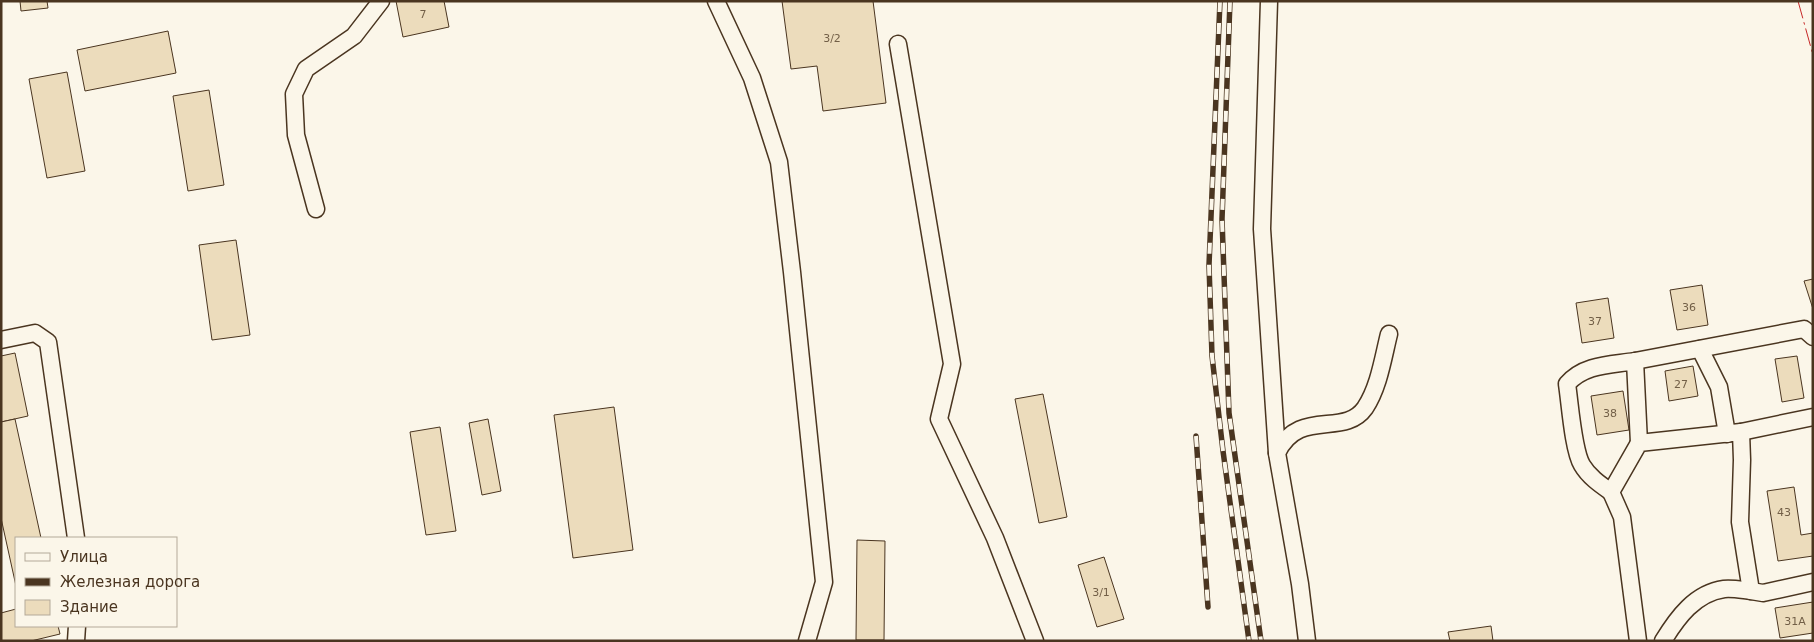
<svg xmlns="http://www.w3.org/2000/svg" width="1814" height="642" font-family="'DejaVu Sans',sans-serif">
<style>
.building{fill:#ecdcbc;stroke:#4a3520}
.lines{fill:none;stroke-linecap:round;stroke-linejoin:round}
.minor-casing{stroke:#4a3520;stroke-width:19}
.minor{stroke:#fbf6e9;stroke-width:16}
.rail-casing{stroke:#4a3520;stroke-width:5.5}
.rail{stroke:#fbf6e9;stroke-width:4;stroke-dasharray:11;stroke-linecap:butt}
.power{stroke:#c62828;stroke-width:1;stroke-dasharray:18 4 2.5 4;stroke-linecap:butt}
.labels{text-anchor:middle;stroke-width:4;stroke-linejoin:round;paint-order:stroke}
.number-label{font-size:11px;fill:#725f47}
</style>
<rect width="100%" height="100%" fill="#fbf6e9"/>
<g class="building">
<path d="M20,1H47L48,8L21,11Z"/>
<path d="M396,1H444L449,27L403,37Z"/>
<path d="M782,1H873L886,103L823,111L817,66L791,69Z"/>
<path d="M168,31L176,73L85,91L77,50Z"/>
<path d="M67,72L85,171L47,178L29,79Z"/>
<path d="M209,90L224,185L188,191L173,96Z"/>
<path d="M236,240L250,335L212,340L199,245Z"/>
<path d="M1813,279V309L1804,281Z"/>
<path d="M1702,285L1708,325L1677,330L1670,290Z"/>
<path d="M1608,298L1614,338L1582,343L1576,303Z"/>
<path d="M15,353L28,416L1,422V356Z"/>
<path d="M1797,356L1804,398L1782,402L1775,359Z"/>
<path d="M1693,366L1698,396L1669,401L1665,371Z"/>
<path d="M1623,391L1629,430L1597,435L1591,396Z"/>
<path d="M1043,394L1067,517L1039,523L1015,399Z"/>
<path d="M614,407L633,550L573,558L554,415Z"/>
<path d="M15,419L41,538H16V586L1,518V422Z"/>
<path d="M488,419L501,491L482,495L469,423Z"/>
<path d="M440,427L456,531L426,535L410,432Z"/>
<path d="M1794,487L1801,535L1813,533V556L1778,561L1767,491Z"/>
<path d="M857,540L885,541L884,640H856Z"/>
<path d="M1104,557L1124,619L1097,627L1078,565Z"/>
<path d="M1813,602V633L1780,638L1775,608Z"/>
<path d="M16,609V626H58L60,634L31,641H1V613Z"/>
<path d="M1491,626L1493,641H1450L1448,632Z"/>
</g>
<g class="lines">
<defs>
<g id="minor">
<path d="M716,1L752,78L779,162L792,272L824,582L807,641"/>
<path d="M1269,1L1262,229L1277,453"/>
<path d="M898,44L952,364L939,419L995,538L1035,641"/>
<path d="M316,209L296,135L294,94L306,69L354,36L381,1"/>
<path d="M1,340L35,333L48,342L76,538"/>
<path d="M1700,349L1719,387L1727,434"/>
<path d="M1635,361L1804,329L1813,337"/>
<path d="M1741,432L1813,417"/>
<path d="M1611,492C1601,485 1589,477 1582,465C1573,450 1570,403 1567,384C1584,364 1611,365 1635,361L1639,443"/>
<path d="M76,641L77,626"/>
<path d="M1307,641L1300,584L1277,453C1299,407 1344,438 1365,408C1379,387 1383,358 1389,334"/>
<path d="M1638,641L1622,517L1611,492L1639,443L1741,432L1742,460L1740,522L1751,591L1763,593L1813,582"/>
<path d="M1663,641C1677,618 1695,593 1724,589C1732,588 1742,590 1751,591"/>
</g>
</defs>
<use href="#minor" class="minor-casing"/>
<use href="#minor" class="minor"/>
<defs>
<g id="rail">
<path d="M1220,1L1209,265L1212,356L1223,451L1249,641"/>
<path d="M1230,1L1222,219L1229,413L1261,641"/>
<path d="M1196,436L1208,607"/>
</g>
</defs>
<use href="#rail" class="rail-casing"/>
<use href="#rail" class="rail"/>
<path class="power" d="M1798,1L1813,55"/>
</g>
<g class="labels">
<g class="number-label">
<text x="423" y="18">7</text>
<text x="832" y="42">3/2</text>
<text x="1689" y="311">36</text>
<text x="1595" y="325">37</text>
<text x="1681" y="388">27</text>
<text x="1610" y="417">38</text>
<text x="1784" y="516">43</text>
<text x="1101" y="596">3/1</text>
<text x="1795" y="625">31А</text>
</g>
</g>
<rect width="1814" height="642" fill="none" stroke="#4a3520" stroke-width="5"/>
<rect x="15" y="537" width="162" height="90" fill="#fbf6e9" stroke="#b4a999"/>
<rect x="25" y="553" width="25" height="8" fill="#fbf6e9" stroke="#b4a999"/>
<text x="60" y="562" font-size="15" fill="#4a3520">Улица</text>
<rect x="25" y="578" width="25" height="8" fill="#4a3520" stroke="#b4a999"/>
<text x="60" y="587" font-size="15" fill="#4a3520">Железная дорога</text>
<rect x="25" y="600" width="25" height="15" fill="#ecdcbc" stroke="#b4a999"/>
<text x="60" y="612" font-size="15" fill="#4a3520">Здание</text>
</svg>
